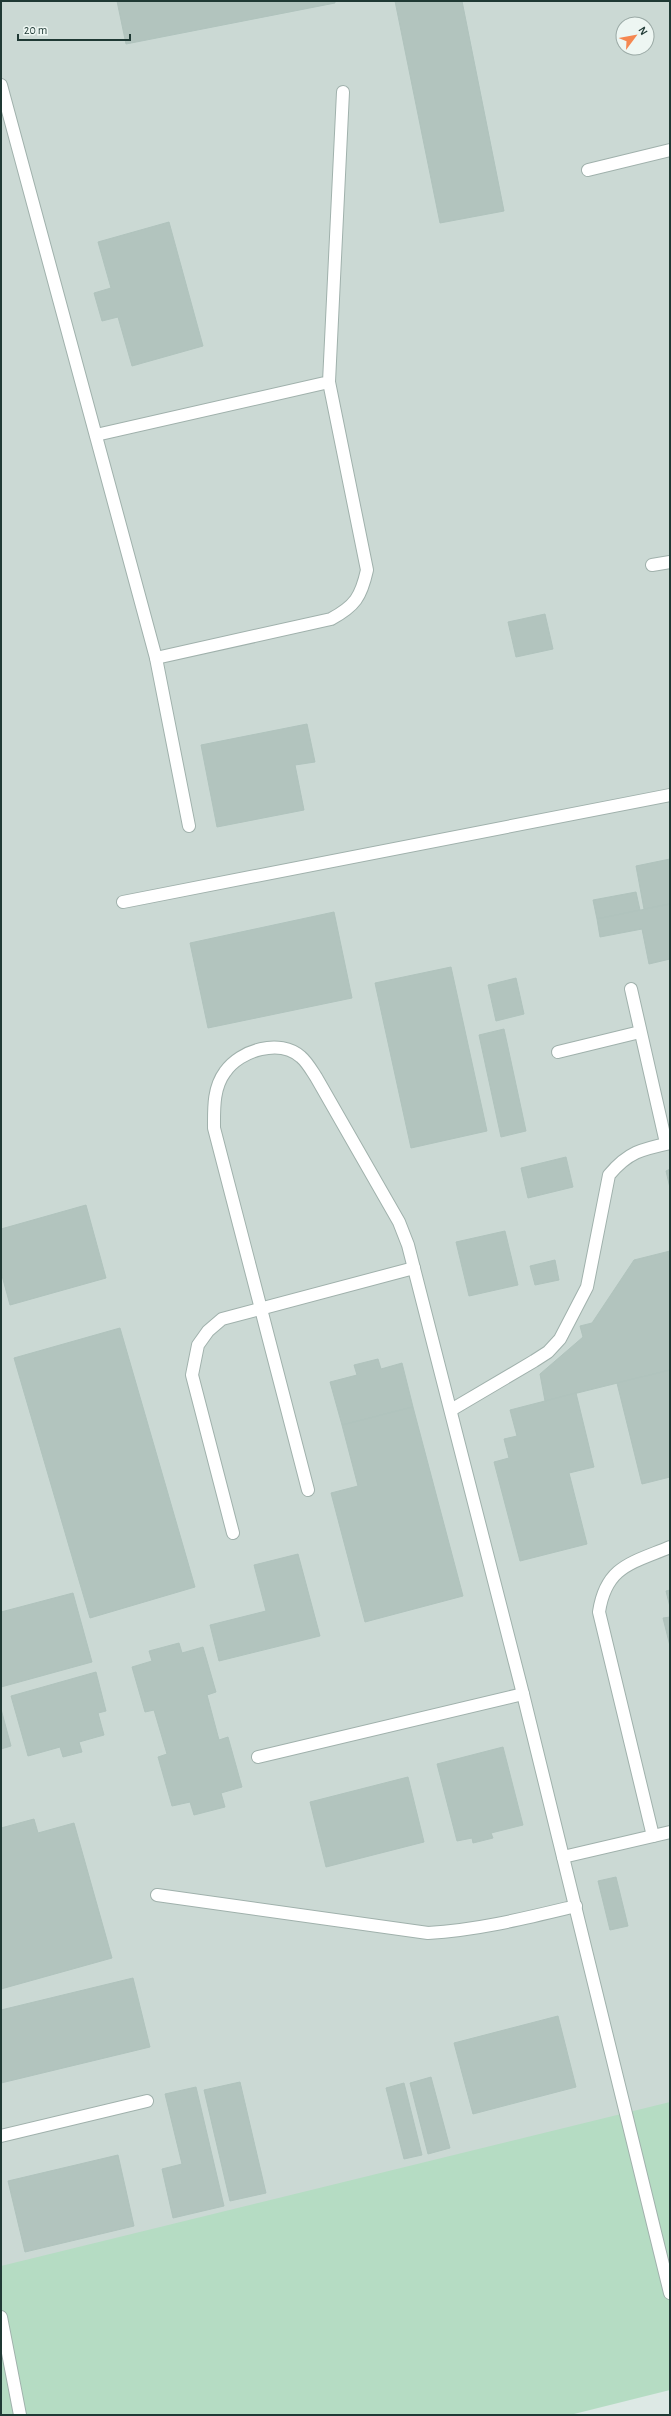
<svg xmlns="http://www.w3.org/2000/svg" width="671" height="2416" font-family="'Alegreya Sans',sans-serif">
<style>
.built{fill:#cbd9d4;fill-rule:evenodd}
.green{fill:#b5dcc3}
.building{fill:#b2c4be;stroke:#b0c3bd}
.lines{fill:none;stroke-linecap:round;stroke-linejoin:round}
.lane-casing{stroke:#a0b1ac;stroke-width:14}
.lane{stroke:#fff;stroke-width:12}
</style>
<rect width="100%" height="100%" fill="#dde9e5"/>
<path class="built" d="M1,1H670V2156L1,2305ZM623,24H647V48H623Z"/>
<path class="green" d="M670,2102V2390L570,2415H1V2266Z"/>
<g class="building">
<path d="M117,1H335V3L126,44Z"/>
<path d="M395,1H462L504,211L440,223Z"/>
<path d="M169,222L203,346L132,366L118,317L102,321L94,293L111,288L98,242Z"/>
<path d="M545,614L553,649L516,657L508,622Z"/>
<path d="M307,724L315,762L295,765L304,810L217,827L201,745Z"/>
<path d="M670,859V904L644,909L636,866Z"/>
<path d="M636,892L640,910L597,919L593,900Z"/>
<path d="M670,904V959L649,964L642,929L600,937L597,919Z"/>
<path d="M334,912L352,998L208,1028L190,943Z"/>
<path d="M451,967L487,1131L411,1148L375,983Z"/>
<path d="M516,978L524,1014L496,1021L488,985Z"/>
<path d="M504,1029L526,1131L501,1137L479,1035Z"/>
<path d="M566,1157L573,1187L528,1198L521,1168Z"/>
<path d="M670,1169V1188L666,1171Z"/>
<path d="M86,1205L106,1278L10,1305L1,1272V1229Z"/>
<path d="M505,1231L518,1285L469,1296L456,1242Z"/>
<path d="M670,1251V1370L545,1401L540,1374L583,1337L580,1326L592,1323L634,1260Z"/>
<path d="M555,1260L559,1280L535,1285L530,1266Z"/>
<path d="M120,1328L195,1587L90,1618L14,1358Z"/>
<path d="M378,1359L381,1369L402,1363L413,1407L342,1425L330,1382L357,1375L354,1365Z"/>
<path d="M670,1370V1477L642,1484L617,1383Z"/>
<path d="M576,1393L594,1467L569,1473L587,1544L520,1561L494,1462L509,1458L504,1439L517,1436L510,1410Z"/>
<path d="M413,1407L463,1596L365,1622L331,1493L358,1486L342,1425Z"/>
<path d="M298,1554L320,1636L219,1661L210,1625L266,1611L254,1565Z"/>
<path d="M670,1590V1607L666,1591Z"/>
<path d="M73,1593L92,1662L1,1687V1612Z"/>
<path d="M670,1617V1646L663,1618Z"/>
<path d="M179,1643L182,1653L203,1647L216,1692L207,1695L219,1740L228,1737L242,1787L221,1793L225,1807L194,1815L190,1802L172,1806L158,1757L167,1754L154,1710L145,1712L132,1667L152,1661L149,1651Z"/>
<path d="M96,1672L106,1711L98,1713L104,1735L79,1742L82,1752L63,1757L60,1747L28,1756L11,1696Z"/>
<path d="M1,1709L11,1746L1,1749Z"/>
<path d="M503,1747L523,1825L491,1833L493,1838L473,1843L472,1838L457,1841L437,1764Z"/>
<path d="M408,1777L424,1842L326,1867L310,1802Z"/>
<path d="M34,1819L38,1833L74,1823L112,1958L1,1989V1828Z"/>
<path d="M616,1877L628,1926L610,1930L598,1881Z"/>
<path d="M133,1978L150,2047L1,2083V2010Z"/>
<path d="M558,2016L576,2087L473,2114L454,2043Z"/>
<path d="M431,2077L450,2148L428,2154L410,2083Z"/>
<path d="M240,2082L266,2193L230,2201L204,2090Z"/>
<path d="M404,2083L422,2155L404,2159L386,2088Z"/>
<path d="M196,2087L224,2206L173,2218L162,2169L182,2164L165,2094Z"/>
<path d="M118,2155L134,2226L25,2252L8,2181Z"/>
</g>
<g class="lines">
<defs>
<g id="lane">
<path d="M1,85L156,658L189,826"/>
<path d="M588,170L670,150"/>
<path d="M96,435L329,382L343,92"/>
<path d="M652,565L670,562"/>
<path d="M156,658L331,619C355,606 361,597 367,570L329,382"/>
<path d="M123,902L670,795"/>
<path d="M631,989L666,1143"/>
<path d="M558,1052L640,1032"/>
<path d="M451,1410L534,1361L548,1352L560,1339L587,1287L609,1175C628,1152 642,1149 670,1143"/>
<path d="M308,1490L214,1128C214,1109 213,1088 225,1072C240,1050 280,1038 301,1057C307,1062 312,1071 316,1077L399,1222L408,1245L523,1694L670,2293"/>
<path d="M233,1533L192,1375L198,1345L208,1331L222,1319L414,1268"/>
<path d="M258,1757L523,1694"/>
<path d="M653,1836L599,1612C606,1566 632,1563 670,1547"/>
<path d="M563,1857L670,1832"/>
<path d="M157,1895L428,1933C479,1930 526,1918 576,1906"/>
<path d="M1,2136L147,2101"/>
<path d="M1,2317L20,2415"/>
</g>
</defs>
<use href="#lane" class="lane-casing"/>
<use href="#lane" class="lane"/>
</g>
<rect width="671" height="2416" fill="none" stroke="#1f3934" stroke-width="4"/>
<g transform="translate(635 36) rotate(58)"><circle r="19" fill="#edf6f2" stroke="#9baaa6"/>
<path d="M0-3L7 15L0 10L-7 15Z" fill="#f58750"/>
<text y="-6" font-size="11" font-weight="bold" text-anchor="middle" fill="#1f3934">N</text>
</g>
<path d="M18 34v6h112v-6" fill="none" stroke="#1f3934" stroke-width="2"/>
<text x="24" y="34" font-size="12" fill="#1f3934" stroke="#edf6f2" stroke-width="3" paint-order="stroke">20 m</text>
</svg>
